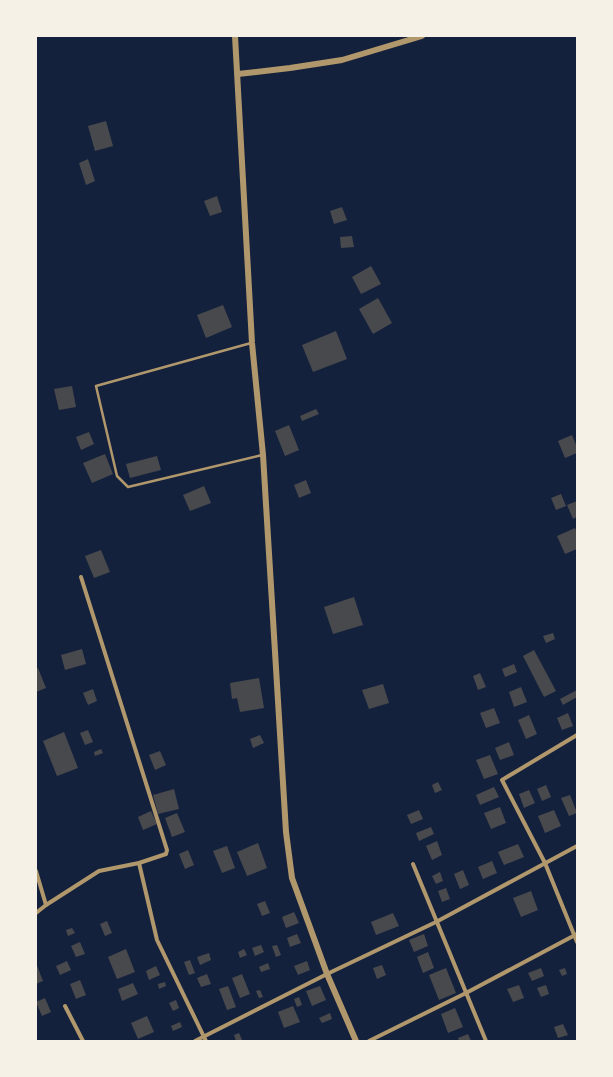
<svg xmlns="http://www.w3.org/2000/svg" width="613" height="1077" font-family="Poppins,sans-serif">
<style>
.building{fill:#48494c}
.lines{fill:none;stroke-linecap:round;stroke-linejoin:round}
.service{stroke:#b1986c;stroke-width:2.5}
.minor{stroke:#b1986c;stroke-width:4}
.tertiary{stroke:#b1986c;stroke-width:6}
</style>
<rect width="100%" height="100%" fill="#14213d"/>
<g class="building">
<path d="M106,121L113,146L95,151L88,126Z"/>
<path d="M88,159L95,181L86,185L79,163Z"/>
<path d="M217,196L222,212L210,216L204,201Z"/>
<path d="M342,207L347,220L334,224L330,211Z"/>
<path d="M352,236L354,247L341,248L340,237Z"/>
<path d="M371,266L381,284L361,294L352,277Z"/>
<path d="M378,298L392,323L373,334L359,309Z"/>
<path d="M223,305L232,327L206,338L197,315Z"/>
<path d="M336,331L347,359L313,372L302,345Z"/>
<path d="M72,386L76,407L59,410L54,389Z"/>
<path d="M316,409L319,414L302,421L300,416Z"/>
<path d="M289,425L299,450L285,456L275,431Z"/>
<path d="M89,432L94,444L81,450L76,437Z"/>
<path d="M572,435L577,447V453L565,458L558,441Z"/>
<path d="M105,454L113,474L92,483L83,463Z"/>
<path d="M157,456L161,470L130,478L126,464Z"/>
<path d="M306,480L311,493L299,498L294,485Z"/>
<path d="M204,486L211,503L190,511L183,495Z"/>
<path d="M561,494L566,506L556,510L551,498Z"/>
<path d="M577,501V517L573,519L567,505Z"/>
<path d="M575,528L577,533V549L565,554L557,536Z"/>
<path d="M101,550L110,572L94,578L85,556Z"/>
<path d="M354,597L363,625L333,634L324,607Z"/>
<path d="M553,633L555,639L546,643L543,636Z"/>
<path d="M82,649L86,664L65,670L61,655Z"/>
<path d="M534,650L556,691L544,697L523,656Z"/>
<path d="M514,664L517,672L505,677L502,669Z"/>
<path d="M38,668L46,688L36,692V669Z"/>
<path d="M480,673L486,687L478,690L473,676Z"/>
<path d="M259,678L264,708L240,712L237,698L232,699L230,683Z"/>
<path d="M383,684L389,703L369,709L362,690Z"/>
<path d="M521,687L527,702L514,707L509,692Z"/>
<path d="M93,689L97,701L88,705L83,693Z"/>
<path d="M577,690V697L563,705L560,699Z"/>
<path d="M494,708L500,723L486,728L480,713Z"/>
<path d="M568,713L573,726L562,730L557,718Z"/>
<path d="M529,715L537,734L526,739L518,720Z"/>
<path d="M88,730L93,742L85,745L80,733Z"/>
<path d="M64,732L78,768L57,776L43,741Z"/>
<path d="M260,735L264,743L253,748L250,739Z"/>
<path d="M509,742L514,755L500,760L495,748Z"/>
<path d="M101,749L103,753L95,756L94,752Z"/>
<path d="M160,751L166,765L155,770L149,755Z"/>
<path d="M490,755L498,774L484,779L476,760Z"/>
<path d="M438,782L442,790L435,793L432,785Z"/>
<path d="M546,785L551,797L542,801L537,789Z"/>
<path d="M494,787L499,797L480,805L476,795Z"/>
<path d="M174,789L179,809L158,814L153,795Z"/>
<path d="M529,790L535,803L524,808L519,794Z"/>
<path d="M570,795L577,813L569,816L561,798Z"/>
<path d="M500,807L506,823L491,829L484,813Z"/>
<path d="M419,810L423,819L411,824L407,815Z"/>
<path d="M554,810L561,826L545,833L538,816Z"/>
<path d="M151,811L157,824L143,830L138,817Z"/>
<path d="M177,813L185,832L172,837L165,818Z"/>
<path d="M431,827L434,834L419,841L416,833Z"/>
<path d="M437,841L442,855L432,860L426,846Z"/>
<path d="M258,843L267,868L247,876L237,852Z"/>
<path d="M518,844L524,857L504,865L498,852Z"/>
<path d="M227,846L235,868L222,873L213,851Z"/>
<path d="M188,850L194,865L185,869L179,854Z"/>
<path d="M492,861L497,873L483,879L478,867Z"/>
<path d="M463,870L469,885L460,889L454,874Z"/>
<path d="M440,872L443,881L436,884L432,876Z"/>
<path d="M446,888L450,899L442,902L438,891Z"/>
<path d="M531,891L538,910L521,917L513,898Z"/>
<path d="M265,901L270,913L262,916L257,904Z"/>
<path d="M294,912L299,923L286,928L282,917Z"/>
<path d="M393,913L399,926L376,935L371,922Z"/>
<path d="M107,921L112,933L105,936L100,924Z"/>
<path d="M72,928L75,933L68,936L66,930Z"/>
<path d="M297,934L301,943L290,947L287,938Z"/>
<path d="M424,934L428,946L414,952L409,940Z"/>
<path d="M80,942L85,954L76,957L71,946Z"/>
<path d="M261,945L264,952L255,956L252,948Z"/>
<path d="M277,945L281,955L276,957L272,946Z"/>
<path d="M126,949L135,972L117,979L108,957Z"/>
<path d="M244,949L247,955L240,958L238,952Z"/>
<path d="M428,952L434,968L423,973L417,957Z"/>
<path d="M209,953L211,960L200,965L197,957Z"/>
<path d="M190,960L195,973L189,975L184,962Z"/>
<path d="M67,961L71,970L60,975L56,966Z"/>
<path d="M307,961L310,970L298,975L294,966Z"/>
<path d="M36,963L43,981L36,984Z"/>
<path d="M268,963L270,969L261,972L259,967Z"/>
<path d="M382,965L386,975L377,979L373,968Z"/>
<path d="M156,966L160,975L149,980L146,971Z"/>
<path d="M446,968L456,993L439,1000L429,975Z"/>
<path d="M541,968L544,976L532,981L528,973Z"/>
<path d="M565,968L567,974L562,976L559,970Z"/>
<path d="M207,974L211,984L201,987L197,978Z"/>
<path d="M242,974L250,994L240,998L232,978Z"/>
<path d="M80,980L86,995L76,999L70,984Z"/>
<path d="M165,982L166,986L159,989L158,984Z"/>
<path d="M133,983L138,994L122,1001L118,989Z"/>
<path d="M519,985L524,998L513,1002L507,989Z"/>
<path d="M546,985L549,994L541,997L537,988Z"/>
<path d="M228,986L236,1007L227,1010L219,989Z"/>
<path d="M320,986L326,1000L312,1006L306,991Z"/>
<path d="M260,990L263,997L259,998L256,991Z"/>
<path d="M299,997L302,1005L297,1007L294,999Z"/>
<path d="M45,998L51,1012L42,1016L36,1002Z"/>
<path d="M176,1000L179,1008L173,1011L169,1003Z"/>
<path d="M293,1006L300,1022L284,1028L278,1012Z"/>
<path d="M455,1008L463,1027L448,1033L441,1014Z"/>
<path d="M330,1013L332,1019L322,1023L319,1018Z"/>
<path d="M147,1016L154,1032L138,1039L131,1023Z"/>
<path d="M180,1022L182,1027L173,1031L171,1026Z"/>
<path d="M563,1024L568,1035L558,1038L554,1027Z"/>
<path d="M239,1033L242,1040L236,1041L234,1035Z"/>
<path d="M468,1034L471,1041H459L458,1038Z"/>
</g>
<g class="lines">
<path class="service" d="M251,343L96,386L117,476L128,487L262,455"/>
<g class="minor">
<path d="M577,735L502,780L545,863L577,942"/>
<path d="M139,863L157,940L206,1041"/>
<path d="M413,864L486,1041"/>
<path d="M36,871L46,905"/>
<path d="M36,913L46,905L99,871L139,863L166,854L167,850L81,577"/>
<path d="M65,1006L83,1041"/>
<path d="M195,1041L327,974L436,922L577,846"/>
<path d="M369,1041L466,993L577,934"/>
</g>
<g class="tertiary">
<path d="M235,36L252,343L263,455L286,832L292,878L327,974L356,1041"/>
<path d="M238,74L290,68L342,60L422,36"/>
</g>
</g>
<rect width="613" height="1077" fill="none" stroke="#f6f1e7" stroke-width="74"/>
</svg>
